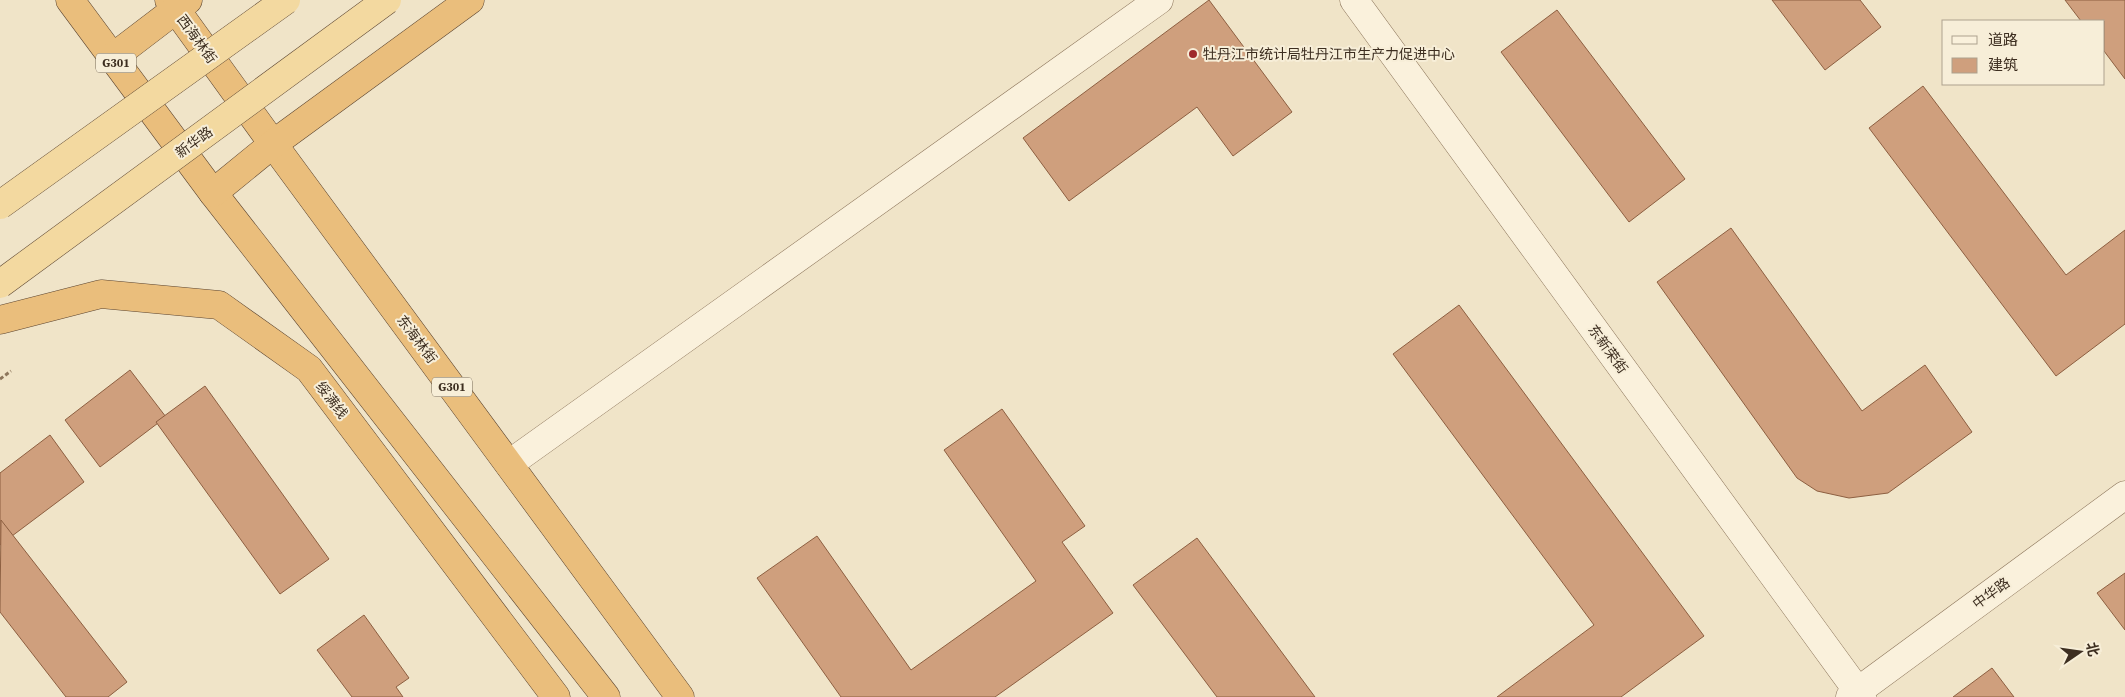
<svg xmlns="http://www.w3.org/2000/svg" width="2125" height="697" font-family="'Source Serif 4','Noto Sans SC',serif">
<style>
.building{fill:#cf9f7d;stroke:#8d5f41}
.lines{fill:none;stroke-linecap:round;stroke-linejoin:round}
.minor-casing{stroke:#8d765c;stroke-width:29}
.tertiary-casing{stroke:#8d765c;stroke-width:29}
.trunk-casing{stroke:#5b4430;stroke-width:29}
.path{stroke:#8d765c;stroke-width:3;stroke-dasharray:4 2.5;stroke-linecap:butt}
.minor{stroke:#faf1dc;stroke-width:28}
.tertiary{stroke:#faf1dc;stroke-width:28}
.trunk{stroke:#eabe7c;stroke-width:28}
.primary-bridge-casing{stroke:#5b4430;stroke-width:29;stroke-linecap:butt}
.primary-bridge{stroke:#f3d9a0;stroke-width:28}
.poi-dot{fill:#9e2a2b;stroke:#f7eed8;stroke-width:2}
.labels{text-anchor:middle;stroke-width:4;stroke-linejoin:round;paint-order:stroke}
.shield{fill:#f7eed8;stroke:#756857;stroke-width:1}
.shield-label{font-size:12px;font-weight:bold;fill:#3d2e20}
.street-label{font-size:14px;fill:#3d2e20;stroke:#f7eed8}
.poi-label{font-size:14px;fill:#3d2e20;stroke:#f7eed8;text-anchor:start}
</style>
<rect width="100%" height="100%" fill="#f0e4c8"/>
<g class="building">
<path d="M1209,0L1292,112L1233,156L1197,107L1069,201L1023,138Z"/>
<path d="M1772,0H1860L1881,27L1825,70Z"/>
<path d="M2065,0H2125V79L2104,51V21H2081Z"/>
<path d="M1557,10L1685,179L1629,222L1501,52Z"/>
<path d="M1923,86L2066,275L2125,230V324L2056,376L1869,128Z"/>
<path d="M1731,228L1862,411L1925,365L1972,432L1888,493L1849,498L1817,491L1797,478L1657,282Z"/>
<path d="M1459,305L1704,636L1621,697H1497L1594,625L1393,354Z"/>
<path d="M130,370L166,417L100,467L65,420Z"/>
<path d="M205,386L329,559L280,594L156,422Z"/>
<path d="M1002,409L1085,526L1062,542L1113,613L995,697H841L757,578L817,536L911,670L1036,581L944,450Z"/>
<path d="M50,435L84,482L0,545V473Z"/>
<path d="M1,520L127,682L108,697H66L0,612Z"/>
<path d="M1197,538L1315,697H1217L1133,585Z"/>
<path d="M2125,573V630L2097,593Z"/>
<path d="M364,615L409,678L396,687L403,697H352L317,650Z"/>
<path d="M1992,668L2014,697H1953Z"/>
</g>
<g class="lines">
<defs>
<path id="minor" d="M509,464L1159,0"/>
<g id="tertiary">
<path d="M1354,0L1862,697"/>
<path d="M1850,697L2125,495"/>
</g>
<g id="trunk">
<path d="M70,0L213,193L606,697"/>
<path d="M169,0L273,144L680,697"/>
<path d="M112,58L188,0"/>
<path d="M213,193L273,144L470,0"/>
<path d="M0,320L101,294L219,305L309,369L556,697"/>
</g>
</defs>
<use href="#minor" class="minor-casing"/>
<use href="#tertiary" class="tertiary-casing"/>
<use href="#trunk" class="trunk-casing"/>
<path class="path" d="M0,379L11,371"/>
<use href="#minor" class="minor"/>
<use href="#tertiary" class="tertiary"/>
<use href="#trunk" class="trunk"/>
<defs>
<g id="primary-bridge">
<path d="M0,205L286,0"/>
<path d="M0,284L387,0"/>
</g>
</defs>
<use href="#primary-bridge" class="primary-bridge-casing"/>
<use href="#primary-bridge" class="primary-bridge"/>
</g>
<circle class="poi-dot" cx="1193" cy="54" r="5"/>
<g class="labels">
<g class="shield">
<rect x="96" y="53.5" width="40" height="19" rx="4"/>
<rect x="432" y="377.5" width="40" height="19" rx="4"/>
</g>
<g class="shield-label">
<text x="116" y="67">G301</text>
<text x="452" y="391">G301</text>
</g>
<g class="street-label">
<text transform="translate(197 39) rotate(54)" y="5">西海林街</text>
<text transform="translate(194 142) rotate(-36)" y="5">新华路</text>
<text transform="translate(417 339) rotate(53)" y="5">东海林街</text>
<text transform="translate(1608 349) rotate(54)" y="5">东新荣街</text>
<text transform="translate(332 400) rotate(53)" y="5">绥满线</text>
<text transform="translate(1991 593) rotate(-36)" y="5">中华路</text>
</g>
<g class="poi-label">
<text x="1203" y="59">牡丹江市统计局牡丹江市生产力促进中心</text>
</g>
</g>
<rect x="1942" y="20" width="162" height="65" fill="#f7eed8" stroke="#ada18e"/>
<rect x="1952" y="36" width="25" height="8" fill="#faf1dc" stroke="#ada18e"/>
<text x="1988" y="45" font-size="15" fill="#3d2e20">道路</text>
<rect x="1952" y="58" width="25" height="15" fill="#cf9f7d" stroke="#ada18e"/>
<text x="1988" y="70" font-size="15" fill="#3d2e20">建筑</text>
<g transform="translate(2080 652) rotate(77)" stroke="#f7eed8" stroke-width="4" paint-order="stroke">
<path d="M0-4L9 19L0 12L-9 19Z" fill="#3d2e20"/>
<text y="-8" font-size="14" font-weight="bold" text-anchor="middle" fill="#3d2e20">北</text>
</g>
</svg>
